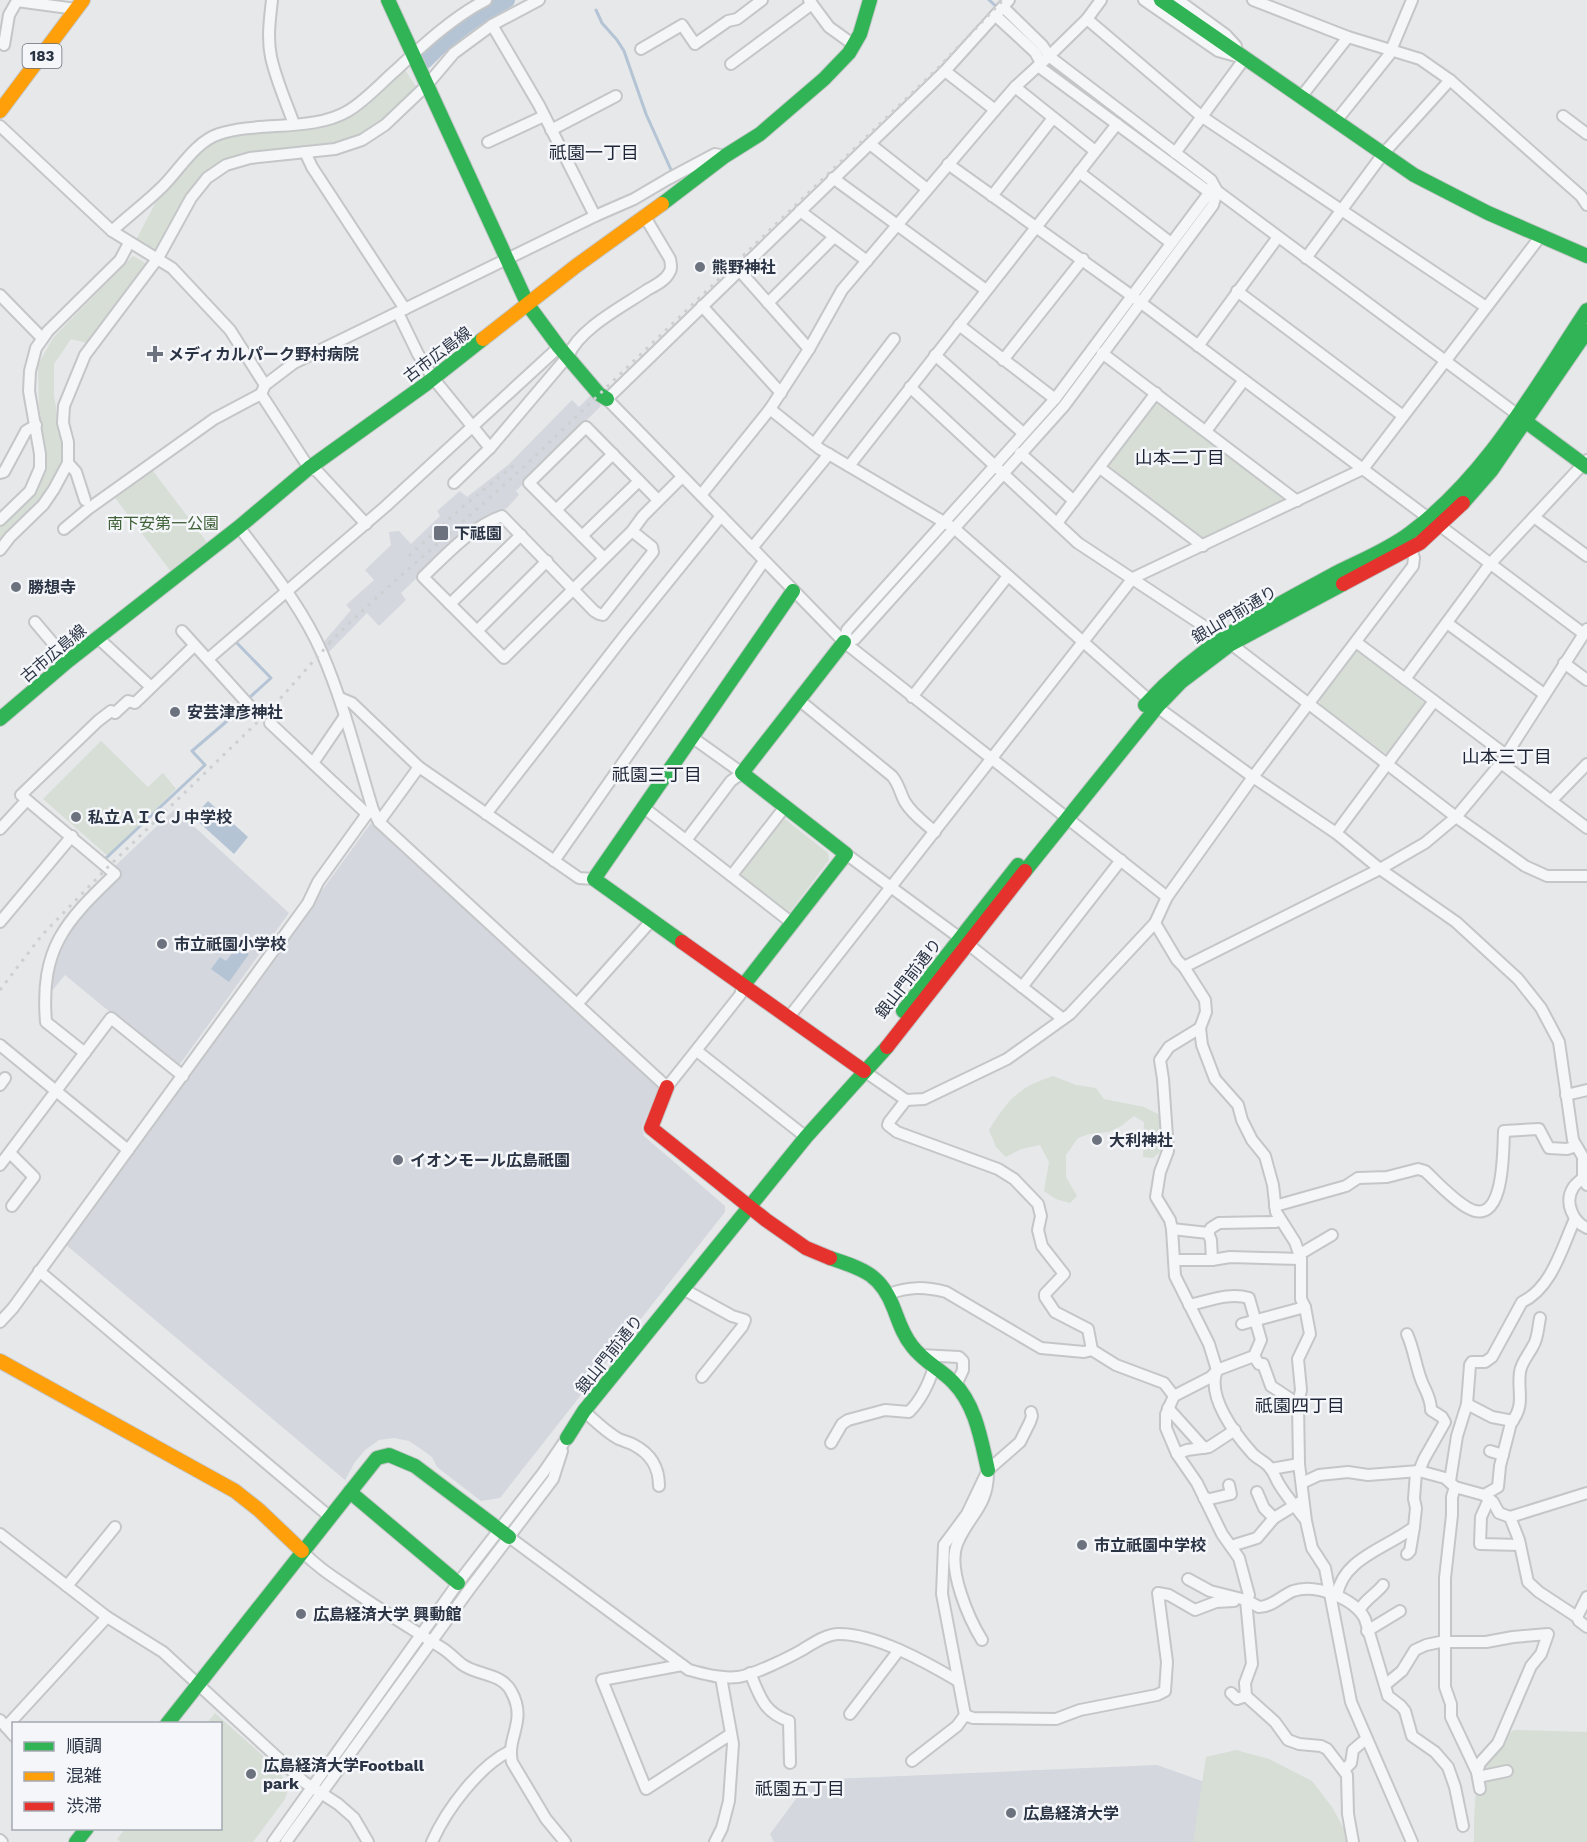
<svg xmlns="http://www.w3.org/2000/svg" width="1587" height="1842" font-family="'Work Sans','Noto Sans JP',sans-serif">
<style>
.built{fill:#d4d7dd}
.green{fill:#d6ded6}
.water{fill:#b4c4d5}
.lines{fill:none;stroke-linecap:round;stroke-linejoin:round}
.stream{stroke:#b4c4d5;stroke-width:3}
.river{stroke:#b4c4d5;stroke-width:16}
.street-casing{stroke:#c4c6c8;stroke-width:14}
.fast-casing{stroke:#c4c6c8;stroke-width:16}
.slow-casing{stroke:#c4c6c8;stroke-width:16}
.jam-casing{stroke:#c4c6c8;stroke-width:16}
.street{stroke:#f5f6f7;stroke-width:10}
.fast{stroke:#30b455;stroke-width:14}
.slow{stroke:#ff9f0a;stroke-width:14}
.jam{stroke:#e5322d;stroke-width:14}
.rail{stroke:#cecfd2;stroke-width:3;stroke-dasharray:3 6;stroke-linecap:butt}
.poi-dot{fill:#6c737f;stroke:#f4f6f9;stroke-width:2}
.labels{text-anchor:middle;stroke-width:5;stroke-linejoin:round;paint-order:stroke}
.shield{fill:#f4f6f9;stroke:#676e7b;stroke-width:1.5}
.shield-label{font-size:15px;font-weight:bold;fill:#2b3445}
.poi-label{font-size:16px;font-weight:bold;fill:#2b3445;stroke:#f4f6f9;text-anchor:start}
.street-label{font-size:16px;fill:#2b3445;stroke:#f4f6f9}
.park-label{font-size:16px;fill:#3f6138;stroke:#f4f6f9}
.neighbourhood-label{font-size:18px;fill:#1d2536;stroke:#f4f6f9}
</style>
<rect width="100%" height="100%" fill="#e6e8ea"/>
<g class="built">
<path d="M592,394L601,406L516,491L519,495L507,508L490,515L451,545L401,593L406,600L379,626L367,613L328,653L322,644L351,610L346,605L374,580L365,570L391,545L389,532L399,531L411,544L440,516L437,511L460,491L467,497L508,465L572,400L579,407Z"/>
<path d="M175,809L289,913L180,1064H173L65,975L47,997L49,967L63,934L121,874L114,867Z"/>
<path d="M371,823L660,1084L642,1127L644,1136L725,1206V1212L500,1498L481,1501L437,1467L432,1457L421,1449L409,1441L394,1438L379,1440L365,1450L355,1462L345,1480L65,1244Z"/>
<path d="M1157,1765L1233,1792L1241,1842H774L770,1834L810,1780Z"/>
</g>
<g class="green">
<path d="M403,67L417,88L388,117L360,136L330,144L266,151L229,160L203,177L158,252L135,242L160,194L191,158L217,136L329,123Z"/>
<path d="M133,256L147,264L87,343L71,339L54,364V396L65,460L46,496L0,547V524L40,479L44,443L39,405L38,365L53,338Z"/>
<path d="M1158,401L1287,497L1286,502L1205,540L1198,538L1107,470L1106,465L1154,402Z"/>
<path d="M150,467L209,545L172,573L113,495Z"/>
<path d="M1359,651L1427,705L1389,756L1321,705L1319,700L1355,652Z"/>
<path d="M101,741L148,787L163,773L176,789L109,857L43,799Z"/>
<path d="M785,819L828,853L829,860L790,912L785,911L739,876V873L779,820Z"/>
<path d="M1053,1076L1076,1085L1096,1088L1104,1099L1144,1107L1160,1115L1163,1134L1161,1151L1153,1158L1143,1157L1144,1122L1134,1116L1121,1126L1109,1132L1089,1134L1078,1138L1066,1155V1177L1077,1196L1070,1203L1056,1199L1044,1191L1049,1162L1040,1145L1021,1149L1006,1157L996,1147L989,1130C1009,1098 1018,1088 1053,1076Z"/>
<path d="M215,1713L279,1770L283,1778L290,1784L285,1799L253,1842H121L117,1839L125,1829L220,1828V1724L207,1723Z"/>
<path d="M1514,1730L1587,1732V1842H1474C1474,1818 1474,1770 1488,1750C1493,1742 1506,1736 1514,1730Z"/>
<path d="M1236,1750L1269,1759L1312,1781L1332,1807L1351,1842H1193L1206,1757Z"/>
</g>
<g class="water">
<path d="M208,801L248,837L234,854L193,817Z"/>
<path d="M238,946L249,954L229,982L211,969L220,957L226,961Z"/>
</g>
<g class="lines">
<g class="stream">
<path d="M989,0L998,8"/>
<path d="M596,10L602,23L617,40L624,51L646,114L672,172"/>
<path d="M1047,61L1050,66L1191,172"/>
<path d="M852,633L981,489"/>
<path d="M236,642L271,678L249,698"/>
<path d="M105,859L205,765L192,751L227,721L243,703"/>
</g>
<path class="river" d="M425,61C449,36 476,16 507,0"/>
<defs>
<g id="street">
<path d="M272,0C270,18 267,38 271,57C276,80 286,102 294,124"/>
<path d="M809,0L829,27L854,45"/>
<path d="M1009,0L945,71L607,399L844,642L1167,897"/>
<path d="M1144,0L1218,51L1236,56"/>
<path d="M1178,0L1226,35L1236,46"/>
<path d="M1253,0L1348,37L1420,59L1450,80L1581,196L1587,205"/>
<path d="M1004,8L1042,45L1050,57L1211,180L1217,191L1522,418"/>
<path d="M996,16L1035,52L1041,63L1038,66L1205,189L1217,191"/>
<path d="M1087,19L1201,116L1486,307"/>
<path d="M492,25L539,105L595,216"/>
<path d="M4,45L9,15L17,1L76,9"/>
<path d="M641,49L682,25L695,44L728,21L737,19L762,0"/>
<path d="M1044,61L1087,19L1101,0"/>
<path d="M731,64L812,4"/>
<path d="M945,71L995,110"/>
<path d="M1015,87L1095,151"/>
<path d="M1301,97L1348,37"/>
<path d="M1563,116L1587,134"/>
<path d="M1336,121L1389,55L1412,0"/>
<path d="M0,126L112,231L172,268L230,330L265,385"/>
<path d="M551,130L616,96"/>
<path d="M488,142L544,116"/>
<path d="M870,144L927,189"/>
<path d="M305,152L312,167L405,309"/>
<path d="M1175,153L1245,58"/>
<path d="M948,164L1132,296L1427,517"/>
<path d="M1079,172L1171,243"/>
<path d="M833,178L986,290"/>
<path d="M1217,191L1213,205L1064,406L855,639L844,642L847,630L1055,399L1206,197Z"/>
<path d="M992,196L1053,118"/>
<path d="M800,211L867,261"/>
<path d="M112,231C128,216 147,202 163,186C180,169 195,142 219,134C259,121 313,132 348,111C366,100 380,84 396,70C423,45 453,17 486,0"/>
<path d="M1306,258L1383,154L1450,80"/>
<path d="M739,270L809,349"/>
<path d="M1237,291L1403,416"/>
<path d="M0,295L42,338"/>
<path d="M768,303L834,237"/>
<path d="M702,306L781,393"/>
<path d="M398,313L418,354L433,378L490,448"/>
<path d="M959,325L1055,399"/>
<path d="M1198,346L1278,237"/>
<path d="M1102,353L1297,501"/>
<path d="M935,355L1023,433"/>
<path d="M1003,360L1083,259"/>
<path d="M910,387L1078,543L1231,644L1456,817L1525,866L1547,876H1587"/>
<path d="M261,394L309,468L317,471L366,524"/>
<path d="M770,409L820,449L954,528L1149,700"/>
<path d="M1206,431L1244,380"/>
<path d="M814,444L894,339"/>
<path d="M1020,453L1074,501"/>
<path d="M68,463L76,472L85,500"/>
<path d="M849,466L1117,124"/>
<path d="M1100,468L1203,546"/>
<path d="M0,473L4,472L26,431L36,425"/>
<path d="M454,483L490,448L568,356C580,328 622,307 647,290C654,286 665,281 669,273C672,269 671,264 670,259L645,217"/>
<path d="M701,495L770,409L809,349L842,290L995,110L1015,87L1038,66"/>
<path d="M556,510L613,454"/>
<path d="M1534,517L1587,556"/>
<path d="M0,520L30,491L40,468V454L29,391L30,371L36,348L48,331L120,260L129,243"/>
<path d="M1057,523L1156,393"/>
<path d="M1439,525L1584,634"/>
<path d="M239,527C269,567 302,607 322,653C344,704 357,758 373,810L379,822L667,1087L740,995L743,986"/>
<path d="M64,529L88,509L214,419L261,394L265,385L294,363L595,216L634,199L668,179L715,154L725,156"/>
<path d="M632,531L652,547L653,552L603,615L599,614L594,611L502,516C471,527 446,555 423,577L504,658L632,531L643,516L682,477"/>
<path d="M582,536L639,481"/>
<path d="M752,548L829,454"/>
<path d="M0,550L10,537L43,505L54,489L68,463V442L63,423L64,406L85,355L158,258L191,198L207,178L226,165L250,158L335,149L362,140L385,125L426,86L454,53L492,25L539,0"/>
<path d="M604,558L529,483L586,427L658,500"/>
<path d="M450,604L521,535"/>
<path d="M35,622L68,661"/>
<path d="M1447,623L1544,694"/>
<path d="M182,631L256,713"/>
<path d="M477,631L547,561"/>
<path d="M97,637L151,687"/>
<path d="M1356,642L1506,755"/>
<path d="M208,659L386,506L559,347"/>
<path d="M1564,663L1587,680"/>
<path d="M1405,679L1490,564L1587,460"/>
<path d="M912,697L1008,576"/>
<path d="M340,698L352,703L419,767L579,878L594,879"/>
<path d="M799,700L892,776C899,784 900,793 905,802C912,814 925,823 935,832"/>
<path d="M1157,707L1253,777L1336,833L1380,869L1456,922L1518,979L1541,1008L1559,1042L1573,1140L1583,1157V1178L1587,1185"/>
<path d="M270,723L367,814"/>
<path d="M313,763L345,716"/>
<path d="M1501,763L1587,828"/>
<path d="M1551,801L1587,764"/>
<path d="M643,807L792,923"/>
<path d="M486,814L625,635L721,516"/>
<path d="M379,822L419,767"/>
<path d="M0,829L26,801"/>
<path d="M1336,833L1434,701"/>
<path d="M687,839L731,781L742,773L693,738"/>
<path d="M846,854L960,938"/>
<path d="M554,861L764,561"/>
<path d="M732,875L784,808"/>
<path d="M0,922L72,836"/>
<path d="M1155,923L1177,960L1184,967L1205,1000L1206,1012L1200,1028L1202,1045L1215,1079L1238,1105L1242,1120L1252,1140L1265,1156L1273,1185L1276,1212L1295,1242L1301,1259V1299L1305,1307L1310,1334L1298,1359L1301,1390L1298,1404L1299,1464L1306,1521L1312,1548L1325,1568L1351,1702L1412,1842"/>
<path d="M969,945L1063,1019"/>
<path d="M1184,967L1380,869L1425,843L1456,817L1501,763L1587,629"/>
<path d="M1022,987L1121,860"/>
<path d="M578,1003L651,921"/>
<path d="M789,1017L1133,578L1363,469L1540,237"/>
<path d="M1200,1028L1169,1047L1160,1060L1163,1079L1168,1151L1160,1172L1156,1197L1170,1220L1172,1229L1175,1276L1209,1344L1217,1370L1211,1377L1174,1396L1166,1414V1428L1177,1454L1197,1483L1222,1534L1239,1558L1249,1595L1246,1600L1252,1664L1245,1683L1246,1696L1275,1722L1288,1740L1299,1744L1321,1746L1327,1749L1347,1775L1348,1814L1353,1842"/>
<path d="M0,1045L128,1150"/>
<path d="M697,1051L806,1137"/>
<path d="M85,1053L46,1022C40,948 65,922 115,874L21,795L98,721L111,711L115,713L128,701L135,703L194,646"/>
<path d="M864,1071L906,1100L924,1099L1007,1059L1070,1014L1155,923L1167,897L1253,777L1413,566L1414,558L1411,548"/>
<path d="M0,1085L5,1078"/>
<path d="M1566,1095L1587,1090"/>
<path d="M906,1100L889,1122L888,1125L897,1132L998,1169L1014,1179L1038,1204L1041,1216L1038,1230L1042,1246L1064,1274L1045,1294V1297L1055,1312L1088,1329L1092,1350"/>
<path d="M10,1153L34,1177L12,1206"/>
<path d="M0,1165L111,1018L183,1076"/>
<path d="M1583,1178C1580,1181 1575,1184 1573,1188C1564,1202 1573,1222 1587,1228"/>
<path d="M1275,1206L1346,1186L1358,1178L1387,1177L1418,1169L1425,1171C1438,1183 1452,1199 1468,1208C1505,1229 1503,1150 1504,1131L1539,1129L1549,1148L1567,1149L1576,1146"/>
<path d="M1172,1229L1208,1233L1211,1240L1212,1260"/>
<path d="M1208,1233L1211,1228L1219,1223L1276,1222L1279,1217"/>
<path d="M1300,1254L1332,1235"/>
<path d="M1174,1260H1212L1230,1257L1301,1259"/>
<path d="M39,1271L330,1517"/>
<path d="M683,1289L732,1316L745,1320L742,1327L702,1377"/>
<path d="M889,1294C909,1286 926,1287 946,1292L1041,1348L1084,1352L1092,1350L1116,1365L1164,1383L1174,1396"/>
<path d="M1189,1305C1209,1301 1229,1292 1249,1298L1261,1340L1254,1356L1217,1370C1206,1396 1235,1434 1252,1453C1257,1459 1265,1461 1270,1468C1274,1473 1276,1479 1279,1484C1286,1496 1296,1507 1304,1518"/>
<path d="M0,1322L13,1308L308,903L318,882L367,814L373,810"/>
<path d="M1242,1324L1305,1307"/>
<path d="M1407,1334C1414,1349 1416,1368 1422,1382C1426,1392 1431,1398 1431,1410L1442,1417L1445,1422L1424,1459L1419,1471"/>
<path d="M920,1355L959,1357L963,1361V1370L956,1385"/>
<path d="M1254,1356L1259,1364H1263L1271,1386L1298,1404"/>
<path d="M1467,1404L1492,1417L1513,1421"/>
<path d="M1168,1408L1204,1448"/>
<path d="M584,1411C594,1420 605,1431 617,1438C622,1441 629,1442 634,1445C651,1454 659,1467 659,1486"/>
<path d="M831,1443L842,1424L848,1420L885,1410L909,1412C921,1400 929,1383 934,1367"/>
<path d="M1490,1451L1503,1455"/>
<path d="M1177,1454L1187,1450L1209,1447L1235,1430"/>
<path d="M1271,1469L1299,1464"/>
<path d="M1450,1481L1457,1436L1467,1404L1470,1365L1472,1362H1485L1492,1357L1522,1302C1552,1288 1562,1247 1575,1219"/>
<path d="M1302,1483L1319,1475L1348,1472L1368,1475L1419,1471L1445,1478L1455,1487L1484,1495L1493,1502L1499,1513L1510,1517L1587,1493"/>
<path d="M1455,1487L1452,1497V1515L1445,1578V1687L1451,1704V1717L1477,1772L1480,1789"/>
<path d="M1257,1492L1264,1508L1274,1518"/>
<path d="M1484,1495L1498,1487L1500,1466L1511,1423C1526,1404 1517,1392 1520,1372C1521,1363 1529,1354 1533,1346C1538,1339 1538,1327 1540,1318"/>
<path d="M1204,1498L1210,1499L1231,1494L1229,1485"/>
<path d="M1489,1499L1481,1517L1480,1544L1520,1545"/>
<path d="M1510,1517L1519,1540L1528,1582L1539,1592L1577,1617L1579,1621L1587,1627"/>
<path d="M0,1534L107,1617L163,1652L304,1782L338,1804L354,1818L368,1842"/>
<path d="M509,1537L689,1670C705,1674 721,1679 738,1677C753,1675 788,1658 802,1650C812,1644 826,1634 839,1634C876,1634 926,1662 958,1681"/>
<path d="M1231,1546L1257,1538L1274,1518L1300,1502"/>
<path d="M302,1551C315,1565 330,1575 345,1585C377,1608 409,1627 442,1648C450,1653 456,1660 463,1665C479,1676 501,1673 511,1691C528,1721 506,1737 512,1762L546,1819L565,1842"/>
<path d="M1407,1554L1410,1551L1414,1527"/>
<path d="M1188,1579L1210,1591L1246,1600L1259,1607C1272,1607 1281,1596 1293,1591C1316,1583 1355,1599 1365,1619L1388,1696L1401,1706L1405,1711L1412,1736L1435,1752L1448,1767L1455,1787L1463,1826"/>
<path d="M67,1586L115,1527"/>
<path d="M1337,1595C1343,1558 1387,1548 1414,1527L1416,1508L1414,1499L1416,1472"/>
<path d="M1360,1609C1366,1599 1376,1594 1383,1585"/>
<path d="M1577,1617L1587,1597"/>
<path d="M1367,1631L1400,1611"/>
<path d="M982,1640C969,1619 947,1569 957,1544C968,1516 988,1507 988,1473"/>
<path d="M682,1665L602,1680L646,1789L731,1734"/>
<path d="M750,1673C760,1696 763,1712 789,1721L790,1763"/>
<path d="M1385,1685L1402,1671L1415,1650L1426,1645L1440,1642H1486L1513,1637L1548,1634L1541,1654L1531,1666L1498,1743L1480,1763L1477,1772"/>
<path d="M1231,1693L1237,1699L1246,1696"/>
<path d="M850,1714L899,1650"/>
<path d="M965,1715L973,1718L1056,1719L1080,1710L1157,1695L1165,1691L1167,1662L1158,1593L1169,1595L1195,1610L1216,1602L1234,1601"/>
<path d="M0,1720L14,1736"/>
<path d="M6,1727L107,1617"/>
<path d="M912,1761L957,1726L965,1715L942,1594L944,1545L967,1514L988,1470L1020,1442L1030,1422L1032,1416L1031,1412"/>
<path d="M1344,1770L1351,1763L1353,1750L1366,1739"/>
<path d="M1478,1777L1507,1771"/>
<path d="M0,1840L2,1842"/>
<path d="M273,1842L458,1583L543,1473L567,1438"/>
<path d="M286,1842L471,1587L553,1479L562,1451"/>
<path d="M432,1842C446,1810 479,1766 510,1751"/>
<path d="M715,1842L722,1828L729,1801L733,1744L721,1677"/>
</g>
<g id="fast">
<path d="M388,0L528,305L559,347L599,394L607,399"/>
<path d="M1161,0L1414,175L1488,213L1587,256"/>
<path d="M662,204L725,156L760,134L824,79L849,53L860,34L870,0"/>
<path d="M1525,421L1587,467"/>
<path d="M1463,503L1491,471L1587,331"/>
<path d="M1145,705C1203,642 1264,612 1338,572C1362,560 1389,549 1410,533C1487,476 1535,388 1587,310"/>
<path d="M0,719L68,661L239,527L309,468L426,384L483,339"/>
<path d="M1025,871L1157,707L1181,682L1231,644L1343,584"/>
<path d="M682,942L594,879L793,591"/>
<path d="M743,986L846,854L742,773L844,642"/>
<path d="M903,1011L1018,865"/>
<path d="M830,1258C863,1269 881,1274 894,1309C899,1322 903,1335 912,1346C923,1361 940,1369 953,1382C976,1405 981,1440 988,1470"/>
<path d="M567,1438L584,1411L806,1137L887,1047"/>
<path d="M350,1492L377,1458L389,1455L415,1466L509,1537"/>
<path d="M167,1724L350,1492L458,1583"/>
<path d="M76,1842L87,1828"/>
</g>
<g id="slow">
<path d="M0,111L83,0"/>
<path d="M483,339L576,266L662,204"/>
<path d="M0,1361L235,1491L259,1510L302,1551"/>
</g>
<g id="jam">
<path d="M1343,584L1420,543L1463,503"/>
<path d="M682,942L864,1071"/>
<path d="M887,1047L1025,871"/>
<path d="M667,1087L651,1128L766,1220L806,1248L830,1258"/>
</g>
</defs>
<use href="#street" class="street-casing"/>
<use href="#fast" class="fast-casing"/>
<use href="#slow" class="slow-casing"/>
<use href="#jam" class="jam-casing"/>
<use href="#street" class="street"/>
<use href="#fast" class="fast"/>
<use href="#slow" class="slow"/>
<use href="#jam" class="jam"/>
<g class="rail">
<path d="M409,556L460,509L518,462"/>
<path d="M329,643C394,578 465,522 531,460L937,69L1003,0"/>
<path d="M0,990L42,935L108,867L271,709L334,638"/>
</g>
</g>
<g class="poi-dot">
<circle cx="700" cy="267" r="6"/>
<path d="M152 345h6v6h6v6h-6v6h-6v-6h-6v-6h6z"/>
<rect x="433" y="525" width="16" height="16" rx="3"/>
<circle cx="16" cy="587" r="6"/>
<circle cx="175" cy="712" r="6"/>
<circle cx="76" cy="817" r="6"/>
<circle cx="162" cy="944" r="6"/>
<circle cx="1097" cy="1140" r="6"/>
<circle cx="398" cy="1160" r="6"/>
<circle cx="1082" cy="1545" r="6"/>
<circle cx="301" cy="1614" r="6"/>
<circle cx="251" cy="1774" r="6"/>
<circle cx="1011" cy="1813" r="6"/>
</g>
<g class="labels">
<rect class="shield" x="22.5" y="44" width="39" height="24" rx="4.5"/>
<g class="shield-label">
<text x="42" y="61">183</text>
</g>
<g class="poi-label">
<text x="712" y="273">熊野神社</text>
<text x="168" y="360">メディカルパーク野村病院</text>
<text x="454" y="539">下祗園</text>
<text x="28" y="593">勝想寺</text>
<text x="187" y="718">安芸津彦神社</text>
<text x="88" y="823">私立ＡＩＣＪ中学校</text>
<text x="174" y="950">市立祇園小学校</text>
<text x="1109" y="1146">大利神社</text>
<text x="410" y="1166">イオンモール広島祇園</text>
<text x="1094" y="1551">市立祇園中学校</text>
<text x="313" y="1620">広島経済大学 興動館</text>
<text x="263" y="1771">広島経済大学Football<tspan x="263" dy="18">park</tspan></text>
<text x="1023" y="1819">広島経済大学</text>
</g>
<g class="street-label">
<text transform="translate(437 354) rotate(-37)" y="6">古市広島線</text>
<text transform="translate(1234 614) rotate(-31)" y="6">銀山門前通り</text>
<text transform="translate(53 653) rotate(-40)" y="6">古市広島線</text>
<text transform="translate(908 978) rotate(-52)" y="6">銀山門前通り</text>
<text transform="translate(609 1354) rotate(-51)" y="6">銀山門前通り</text>
</g>
<g class="park-label">
<text x="163" y="529">南下安第一公園</text>
</g>
<g class="neighbourhood-label">
<text x="594" y="159">祇園一丁目</text>
<text x="1180" y="464">山本二丁目</text>
<text x="1507" y="763">山本三丁目</text>
<text x="657" y="781">祇園三丁目</text>
<text x="1300" y="1412">祇園四丁目</text>
<text x="800" y="1795">祇園五丁目</text>
</g>
</g>
<rect x="12" y="1722" width="210" height="108" fill="#f4f6f9" stroke="#a4a8b1" stroke-width="1.5"/>
<rect x="24" y="1742" width="30" height="9" fill="#30b455" stroke="#a4a8b1" stroke-width="1.5"/>
<text x="66" y="1752" font-size="18" fill="#2b3445">順調</text>
<rect x="24" y="1772" width="30" height="9" fill="#ff9f0a" stroke="#a4a8b1" stroke-width="1.5"/>
<text x="66" y="1782" font-size="18" fill="#2b3445">混雑</text>
<rect x="24" y="1802" width="30" height="9" fill="#e5322d" stroke="#a4a8b1" stroke-width="1.5"/>
<text x="66" y="1812" font-size="18" fill="#2b3445">渋滞</text>
</svg>
